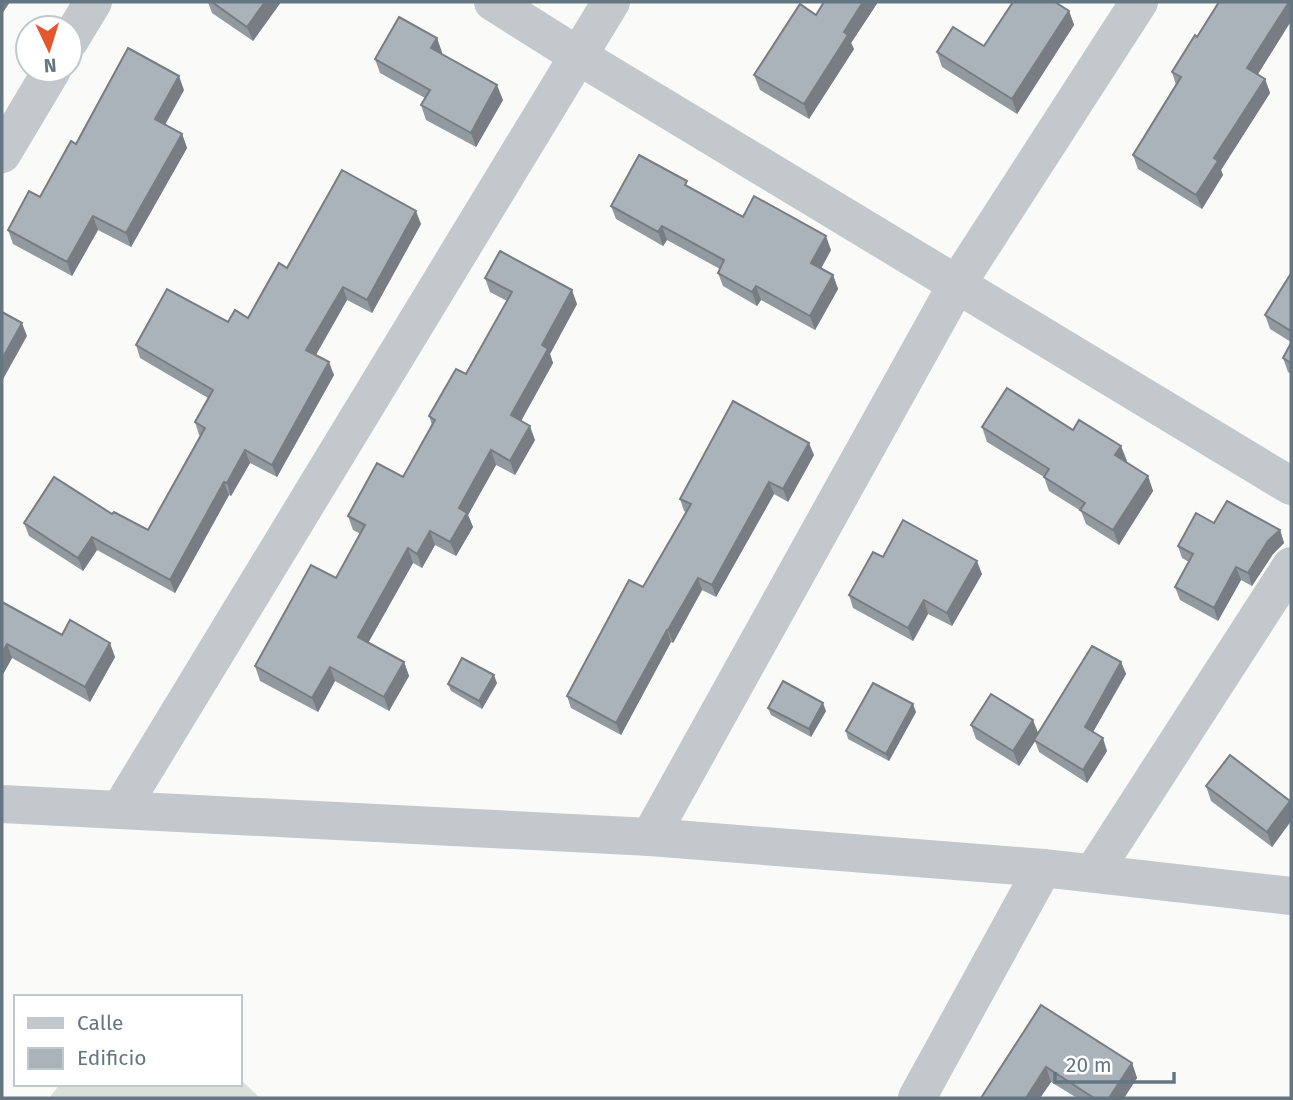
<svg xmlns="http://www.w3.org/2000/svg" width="1293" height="1100" font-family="'Fira Sans',sans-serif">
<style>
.green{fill:#dadfd7}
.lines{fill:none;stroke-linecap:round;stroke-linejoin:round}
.minor{stroke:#c3c8cc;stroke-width:38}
.wall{fill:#929a9f}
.shaded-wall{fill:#777d82}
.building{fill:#aab3b9;stroke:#777d82;stroke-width:2}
</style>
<rect width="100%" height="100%" fill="#fafaf8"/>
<path class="green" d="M240,1079L260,1098H49L60,1084H240Z"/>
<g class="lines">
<g class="minor">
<path d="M493,2L577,55L1291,486"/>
<path d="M70,40L93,2"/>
<path d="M2,154L52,70"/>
<path d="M2,804L650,837L1043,868L1291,896"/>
<path d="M120,810L611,2"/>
<path d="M650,837L957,284L1139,2"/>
<path d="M1093,873L1291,566"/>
<path d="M917,1098L1043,868"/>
</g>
</g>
<g class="wall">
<path d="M208,2H281L253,41L212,13Z"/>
<path d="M824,2H878L851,43L854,49L809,119L760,90L754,75L816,15Z"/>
<path d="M1291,2V21L1258,74L1265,79L1270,93L1221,170L1223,175L1202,209L1138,169L1133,155L1176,85L1172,72L1197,37Z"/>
<path d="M1069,11L1074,25L1017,114L942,67L937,52L984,46Z"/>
<path d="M442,52V54L503,100L476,147L426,120L421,105L425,98L380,73L375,59Z"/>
<path d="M184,90L165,125L182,134L187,148L131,247L98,230L72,276L13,244L8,230L40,197L76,144Z"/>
<path d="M689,187L743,217L831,250L821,269L833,275L838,289L815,330L761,300L757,306L723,286L718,273L720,269L667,240L663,246L616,219L611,206Z"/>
<path d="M421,224L372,313L347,300L316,355L334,375L277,477L250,463L231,496L229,495L175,593L97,550L83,571L29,536L24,523L112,514L148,530L201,436L199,435L195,422L208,398L140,358L136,345L248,318L287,268Z"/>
<path d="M1291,276V342L1270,329L1265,315Z"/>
<path d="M485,278L577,304L550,354L553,363L521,421L535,440L515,475L496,465L468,515L473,527L456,556L435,545L422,568L413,563L368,643L404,662L409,676L389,711L335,681L318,712L260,681L255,666L336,578L361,534L353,530L348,516L403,477L432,425L429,416L466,374L507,301L490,292Z"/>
<path d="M1291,343V374L1288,372L1283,358Z"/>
<path d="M982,427L1073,430L1127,461L1126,462L1148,476L1153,491L1119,545L1086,524L1081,511L1049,491L1044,477L987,442Z"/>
<path d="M814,455L788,502L774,494L716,597L702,590L673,643L671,642L621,735L571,708L567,696L643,587L686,512L684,511L680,499Z"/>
<path d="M1214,523L1280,530L1284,543L1273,554L1252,586L1241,580L1218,621L1180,600L1175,587L1189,562L1182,558L1178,546Z"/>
<path d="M883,557L982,574L952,626L928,614L913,641L853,608L849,595Z"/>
<path d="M2,602L62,635L115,657L90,702L12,658L2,676Z"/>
<path d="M1121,662L1126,674L1093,732L1107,751L1087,783L1039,752L1035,741L1019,766L976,739L971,725L1038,733Z"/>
<path d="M497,683L482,709L451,691L448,684Z"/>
<path d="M768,708L826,711L811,737L771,715Z"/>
<path d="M916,712L889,761L848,739L846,731Z"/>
<path d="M1206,786L1290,801L1291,804V821L1272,847L1211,801Z"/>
<path d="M1041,1005L1132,1063L1137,1078L1124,1098H1077L1051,1082L1040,1098Z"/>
</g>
<g class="shaded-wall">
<path d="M2,2H10L2,14Z"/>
<path d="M265,2H281L253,41L247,27Z"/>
<path d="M863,2H878L851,43L854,49L809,119L804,104L844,32Z"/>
<path d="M1289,2H1291V21L1253,82L1247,68Z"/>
<path d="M1069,11L1074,25L1017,114L1012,99Z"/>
<path d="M437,38L442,52L437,63L431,48Z"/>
<path d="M179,76L184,90L160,133L155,119Z"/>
<path d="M1265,79L1270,93L1221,170L1223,175L1202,209L1196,195L1214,158Z"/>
<path d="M497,85L503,100L476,147L471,133Z"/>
<path d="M182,134L187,148L131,247L126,233Z"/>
<path d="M416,211L421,224L372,313L367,300Z"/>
<path d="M93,216L98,230L72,276L67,262Z"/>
<path d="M662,226L667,240L663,246L658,232Z"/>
<path d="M826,236L831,250L816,277L811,263Z"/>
<path d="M833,275L838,289L815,330L810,316Z"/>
<path d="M756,286L761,300L757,306L752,292Z"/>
<path d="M343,287L347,300L311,363L306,350Z"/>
<path d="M572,290L577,304L550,354L553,363L516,430L511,415L542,345Z"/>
<path d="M22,323L27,336L2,381V359Z"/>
<path d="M329,362L334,375L277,477L272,465Z"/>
<path d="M530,426L535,440L515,475L510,461Z"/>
<path d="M809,443L814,455L788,502L783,489Z"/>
<path d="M1121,446L1127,461L1121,470L1115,455Z"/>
<path d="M245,450L250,463L231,496L227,483Z"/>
<path d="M491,450L496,465L468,515L473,527L456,556L450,542L459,508Z"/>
<path d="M1148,476L1153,491L1119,545L1113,530Z"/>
<path d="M224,482L229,495L175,593L170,580Z"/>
<path d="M769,482L774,494L716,597L712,585Z"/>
<path d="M1280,530L1284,543L1273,554L1252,586L1248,573L1268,541Z"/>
<path d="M430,531L435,545L422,568L417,554Z"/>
<path d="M92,537L97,550L83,571L78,558Z"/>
<path d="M408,548L413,563L363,652L358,637Z"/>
<path d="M977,561L982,574L952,626L947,613Z"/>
<path d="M1236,567L1241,580L1218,621L1214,608Z"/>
<path d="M698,578L702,590L673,643L668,630Z"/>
<path d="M924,600L928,614L913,641L908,628Z"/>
<path d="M667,630L671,642L621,735L616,723Z"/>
<path d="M110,643L115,657L90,702L85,687Z"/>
<path d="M7,644L12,658L2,676V653Z"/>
<path d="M404,662L409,676L389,711L384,697Z"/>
<path d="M1121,662L1126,674L1089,739L1085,727Z"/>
<path d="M330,667L335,681L318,712L312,698Z"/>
<path d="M494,675L497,683L482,709L479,701Z"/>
<path d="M823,703L826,711L811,737L809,729Z"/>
<path d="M913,704L916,712L889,761L886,754Z"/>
<path d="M1033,720L1039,735L1019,766L1013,751Z"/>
<path d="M1103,738L1107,751L1087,783L1083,770Z"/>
<path d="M1290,801L1291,804V821L1272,847L1267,832Z"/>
<path d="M1132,1063L1137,1078L1124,1098H1109Z"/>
<path d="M1046,1067L1051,1082L1040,1098H1026Z"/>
</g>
<g class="building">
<path d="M212,2H265L247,27Z"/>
<path d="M824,2H863L844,32L848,35L804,104L754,75L800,4L816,15Z"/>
<path d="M1013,2H1055L1069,11L1012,99L937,52L953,27L984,46Z"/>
<path d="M1219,2H1289L1247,68L1265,79L1214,158L1218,161L1196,195L1133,155L1181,77L1172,72L1195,35L1197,37Z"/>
<path d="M399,17L437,38L431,48L497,85L471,133L421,105L430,90L375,59Z"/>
<path d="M128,48L179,76L155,119L182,134L126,233L93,216L67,262L8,230L29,191L40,197L71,141L76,144Z"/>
<path d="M639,155L687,181L685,185L743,217L754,196L826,236L811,263L833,275L810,316L756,286L752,292L718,273L724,260L662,226L658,232L611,206Z"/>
<path d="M342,170L416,211L367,300L343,287L306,350L329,362L272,465L245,450L227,483L224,482L170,580L92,537L78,558L24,523L54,477L112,514L114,512L148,530L205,428L195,422L213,390L136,345L167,289L228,322L235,310L248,318L279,263L287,268Z"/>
<path d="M500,251L572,290L542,345L548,349L511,415L530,426L510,461L491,450L459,508L467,513L450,542L430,531L417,554L408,548L358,637L404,662L384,697L330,667L312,698L255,666L311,565L336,578L365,525L348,516L377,463L403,477L435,420L429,416L456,369L466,374L512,292L485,278Z"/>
<path d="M1290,275L1291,276V331L1265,315Z"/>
<path d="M2,312L22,323L2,359Z"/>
<path d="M1291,343V363L1283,358Z"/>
<path d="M1007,388L1073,430L1079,420L1121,446L1115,455L1148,476L1113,530L1080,510L1085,503L1044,477L1049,469L982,427Z"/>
<path d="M733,401L809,443L783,489L769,482L712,585L698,578L668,630H667L616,723L567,696L629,580L643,587L691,504L680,499Z"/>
<path d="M1227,501L1280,530L1268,541L1248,573L1236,567L1214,608L1175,587L1193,554L1178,546L1196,513L1214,523Z"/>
<path d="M903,520L977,561L947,613L924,600L908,628L849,595L873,552L883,557Z"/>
<path d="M2,602L62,635L70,620L110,643L85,687L7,644L2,653Z"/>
<path d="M1092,646L1121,662L1085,727L1103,738L1083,770L1034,740Z"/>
<path d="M462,658L494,675L479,701L448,684Z"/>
<path d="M783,681L823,703L809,729L768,708Z"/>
<path d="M873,683L913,704L886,754L846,731Z"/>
<path d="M991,694L1033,720L1013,751L971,725Z"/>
<path d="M1230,755L1290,801L1267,832L1206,786Z"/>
<path d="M1041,1005L1132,1063L1109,1098H1094L1046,1067L1026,1098H981Z"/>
</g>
<rect width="1293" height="1100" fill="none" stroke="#657683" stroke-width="7"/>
<rect x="14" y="995" width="228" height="91" fill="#ffffff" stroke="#c1c8cd" stroke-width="2"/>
<rect x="28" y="1018" width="35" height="10" fill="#c3c8cc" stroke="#c1c8cd" stroke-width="2"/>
<text x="77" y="1030" font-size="21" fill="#657683">Calle</text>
<rect x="28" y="1048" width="35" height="21" fill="#aab3b9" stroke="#c1c8cd" stroke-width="2"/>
<text x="77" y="1065" font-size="21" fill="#657683">Edificio</text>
<g transform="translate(49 49) rotate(176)"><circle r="33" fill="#ffffff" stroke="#c1c8cd" stroke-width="2"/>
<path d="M0-5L12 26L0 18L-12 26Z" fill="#e4572e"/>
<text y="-10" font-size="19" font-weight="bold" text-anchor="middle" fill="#657683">N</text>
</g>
<path d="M1055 1072v10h119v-10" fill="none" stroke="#657683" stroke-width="3.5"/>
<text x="1066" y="1072" font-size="21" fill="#657683" stroke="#ffffff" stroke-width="5" paint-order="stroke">20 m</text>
</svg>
